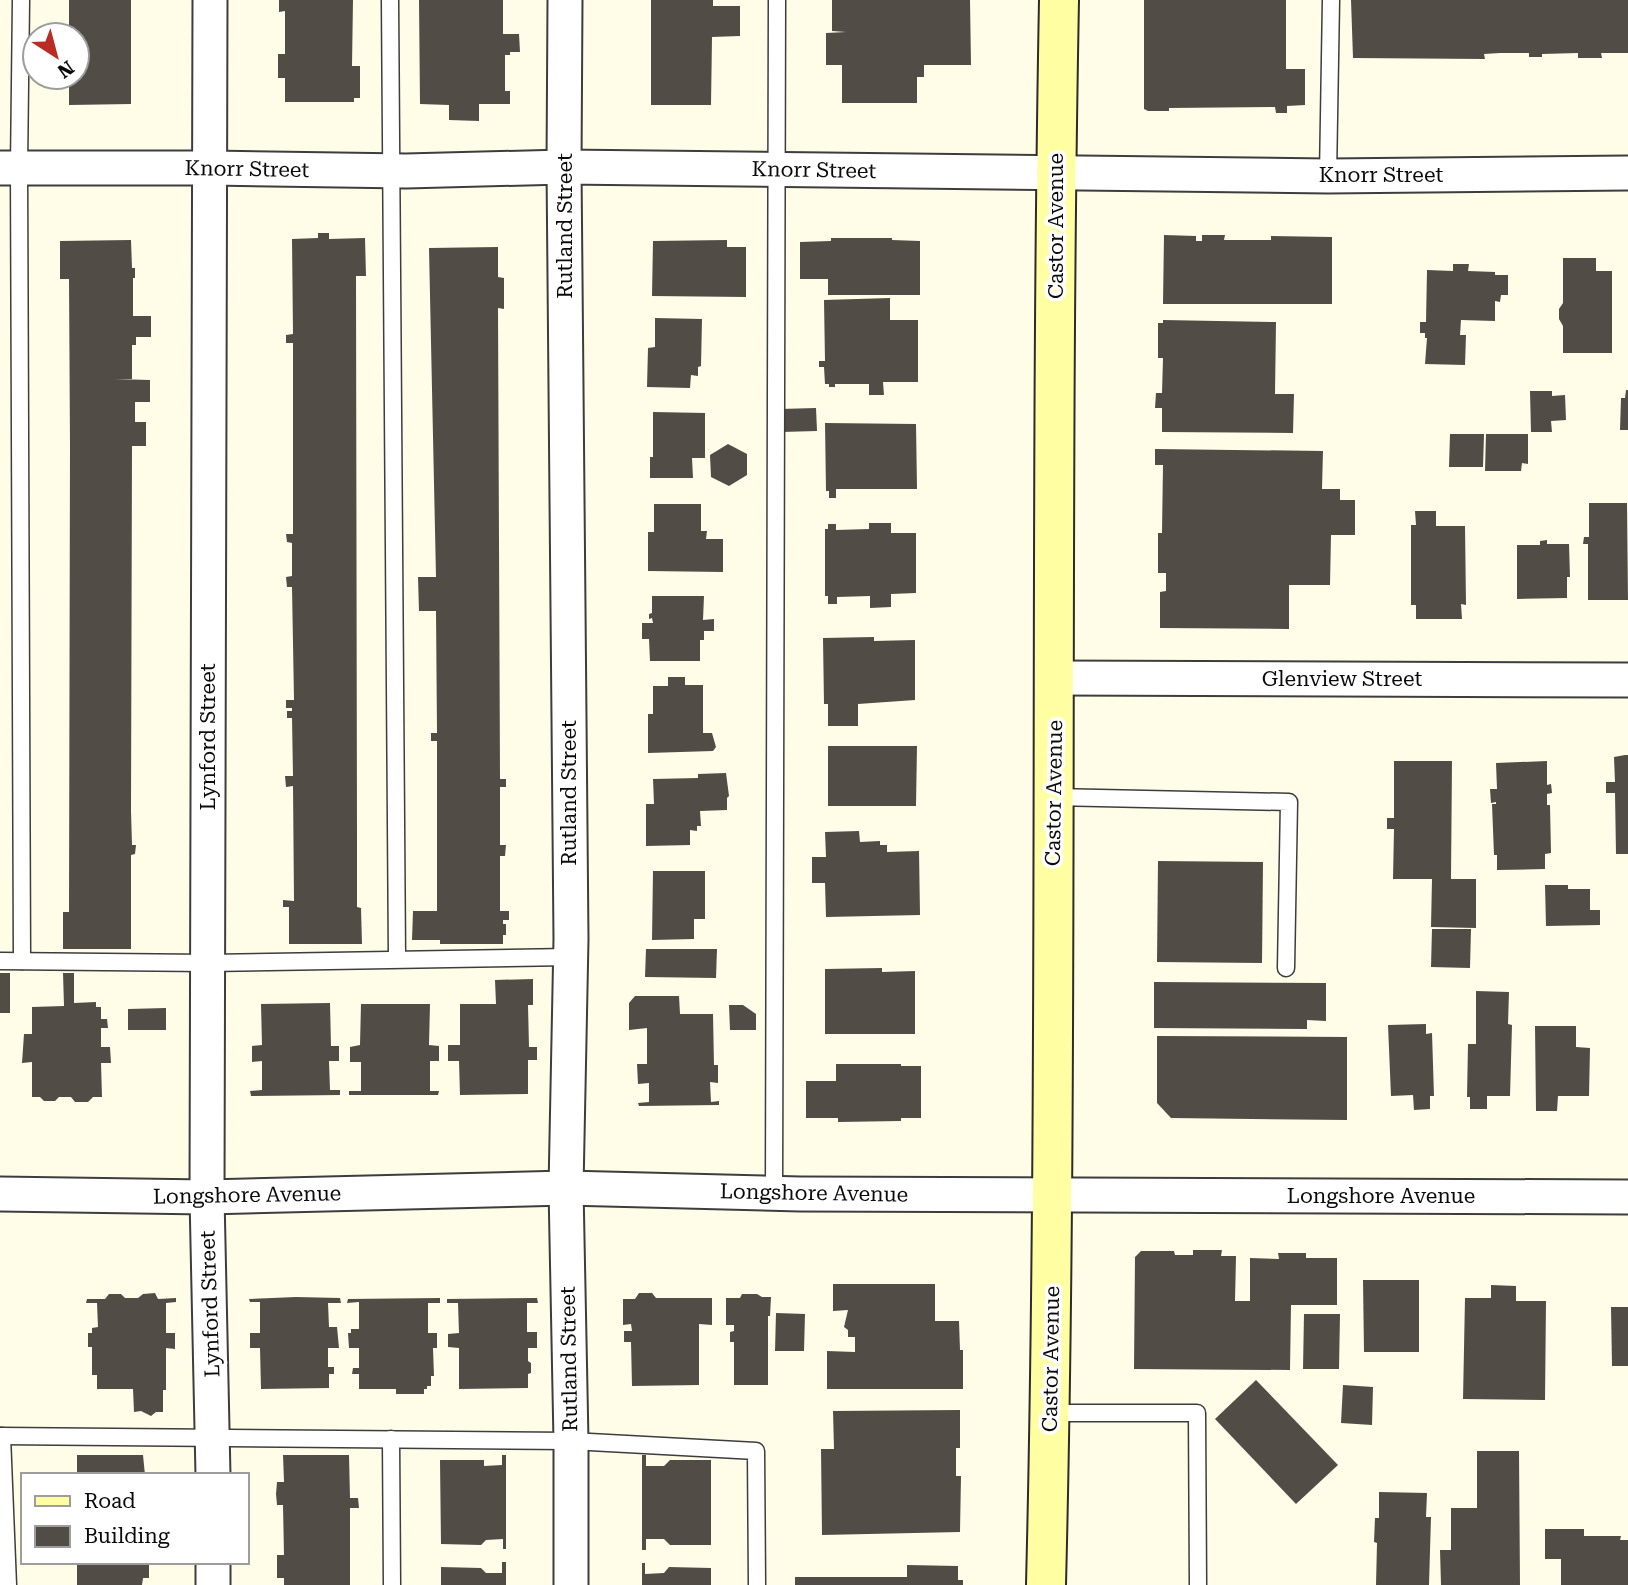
<svg xmlns="http://www.w3.org/2000/svg" width="1628" height="1585" font-family="'Roboto Serif',serif">
<style>
.building{fill:#524c46}
.lines{fill:none;stroke-linecap:round;stroke-linejoin:round}
.service-casing{stroke:#3d3d3d;stroke-width:19}
.minor-casing{stroke:#3d3d3d;stroke-width:37}
.secondary-casing{stroke:#2c2c2c;stroke-width:42}
.service{stroke:#fff;stroke-width:16}
.minor{stroke:#fff;stroke-width:33}
.secondary{stroke:#fffea2;stroke-width:38}
.labels{text-anchor:middle;stroke-width:7;stroke-linejoin:round;paint-order:stroke}
.street-label{font-size:21px;fill:#0a0a0a;stroke:#fff}
</style>
<rect width="100%" height="100%" fill="#fffde7"/>
<g class="building">
<path d="M69,0H131V104L69,105V77H77V35H69Z"/>
<path d="M279,0H353L352,66H360V98H354V102H285V78H278V54H285V11L279,12Z"/>
<path d="M419,0H503V34H519L520,52H510V55H505V91H510V104H479V121L449,120V105L420,104Z"/>
<path d="M651,0H713V6H740V36L712,37L711,105H651Z"/>
<path d="M832,0H970L971,65H924V77H917V103H842V65H826V33L846,32L832,31Z"/>
<path d="M1144,0H1286V69H1305V105L1287,106V113H1276L1275,107L1169,108V111H1148L1144,109Z"/>
<path d="M1351,0H1628V53H1601L1602,58H1578V53L1542,54V57H1529V53H1500L1484,54L1485,59L1353,58Z"/>
<path d="M318,233H329V239L365,238L366,276H356L357,841V907L361,908L362,944H289V907H283V900L294,901L293,786L286,787L285,776H293L292,718H287V711H292V708H286V700H294L292,587H287L286,577L292,576V543L287,542L286,534H293V343H286V335L293,334L292,239L318,238Z"/>
<path d="M1164,235L1196,236V241H1202V235H1225L1224,240H1271V236L1332,237V304H1163Z"/>
<path d="M831,238H892V240L920,241V295H828V279H800V242L831,241Z"/>
<path d="M131,240L132,268H135V278H133V316H151V337H136V345H132V379H114L150,380V402H135V422H146V446H132L131,811L132,845H136L135,854L131,855V949H63V912H69L70,446L69,279H60V241Z"/>
<path d="M727,240V247H746V297L652,296L653,241Z"/>
<path d="M498,247V277L504,278V309L498,308L500,776V779H506V787H500V845H506L505,856H500V911H509V920H503V924H506V935H503V944H440V940H412L413,911H437V741H431V733H437L436,611H419L418,577H436L429,248Z"/>
<path d="M1563,258H1596V271H1612V353H1563V326L1559,319V309L1563,303Z"/>
<path d="M1453,264H1469L1468,271L1495,272V275H1508V295H1501L1500,302L1495,301V321L1461,320L1460,335H1466L1465,365L1425,364L1427,338H1425V333H1420V322H1426L1427,270L1453,271Z"/>
<path d="M890,298V320H918V382H883L884,395H869V384H835V387H829V384H825L824,367H819V361H825L824,300Z"/>
<path d="M655,318L702,319L701,366L698,367V376L691,375L690,388L647,387L648,348L655,347Z"/>
<path d="M1163,320L1276,322L1275,394H1294L1293,433L1162,432V408H1155L1156,393H1162L1163,358H1158V323H1163Z"/>
<path d="M1626,390H1628V430H1620L1621,398H1625Z"/>
<path d="M1530,391H1552V396L1565,395L1566,420L1551,421L1552,432H1531Z"/>
<path d="M816,408L817,431L781,432L780,409Z"/>
<path d="M653,412L705,413V458H692L693,478H650V457H653Z"/>
<path d="M825,423L916,424L917,489H836V498H829V491H826Z"/>
<path d="M1450,434H1484L1483,467H1449Z"/>
<path d="M1486,434H1528V464L1522,463L1521,471H1485Z"/>
<path d="M728,444L747,454V475L729,486L711,477L710,455Z"/>
<path d="M1155,449L1323,451L1322,489H1340V500H1355V535H1331L1330,585H1289V629L1160,628V592L1166,591V573H1158V533H1162L1163,465H1155Z"/>
<path d="M1589,503H1627L1628,600H1588V544H1583L1584,537H1589Z"/>
<path d="M654,504H701V531H707L706,539H723V572L648,571V532H654Z"/>
<path d="M1415,511H1436V526H1465L1466,605L1461,604L1462,619H1416V605H1411V525H1416Z"/>
<path d="M869,523H891V533H916V593L891,594V607L870,608V596L837,597V604H828V596H825V529H828V524H836V530L869,529Z"/>
<path d="M1547,540V544H1569L1570,577H1567V598L1517,599V545H1540V541Z"/>
<path d="M652,596H704L703,620L714,619V631H704V640H700V661H650L649,639H642V623H653L652,618L649,619V614L652,613Z"/>
<path d="M874,637V641L915,640V700L858,704V726H828V704H824L823,638Z"/>
<path d="M668,677H685V685H703V733H712L716,747L713,751L648,753V714H653V686H668Z"/>
<path d="M828,746H917L916,806H828Z"/>
<path d="M1625,755H1628V854H1616L1615,793H1606V782H1615L1614,757Z"/>
<path d="M1394,761H1452L1451,879H1476V928L1431,927L1432,879H1393L1394,829H1387V818H1394Z"/>
<path d="M1547,761V785L1551,784L1552,793L1547,794V805H1550L1551,853L1545,854V869L1497,870V855H1494L1492,804H1496V802L1491,803L1490,789H1497L1496,763Z"/>
<path d="M726,773L729,796L727,798V810L700,811L701,826H697V831L690,830V845L646,846V804H654L653,779L698,778V774Z"/>
<path d="M859,831L860,842L880,841V845H887V852L919,851L920,915L826,917L825,883H812V857H826L825,832Z"/>
<path d="M1158,861L1263,862L1262,963L1157,962Z"/>
<path d="M653,871H705V919H694V939L652,940Z"/>
<path d="M1545,885H1568V889H1590V910H1600V925L1546,926Z"/>
<path d="M1432,929H1471L1470,968L1431,967Z"/>
<path d="M646,949H717L716,978L645,977Z"/>
<path d="M882,968V972L915,971V1034H825V969Z"/>
<rect x="0" y="973" width="10" height="40"/>
<path d="M63,973H74V1003L96,1002V1007H101V1019H107L108,1028H101V1047H110L111,1063H101L102,1097H93L88,1102H75L71,1097H59L55,1101H44L40,1097H32V1062L22,1063L24,1034H32V1007L64,1006Z"/>
<path d="M533,979V1005H528L529,1047H537V1060H528V1094L460,1095L459,1061H448V1045H460V1004H496L495,980Z"/>
<path d="M1154,982L1326,983V1021L1307,1020V1029L1154,1028Z"/>
<path d="M1476,991L1509,992L1508,1024L1512,1025L1510,1096H1487V1109H1470V1097H1467L1468,1044H1476Z"/>
<path d="M635,996H679L680,1014H713L714,1065H718V1083L710,1082L711,1102L719,1101V1105L639,1106L638,1103L649,1102V1083L638,1084L637,1064H647V1028L629,1030V1003Z"/>
<path d="M330,1003L331,1046H339V1061H329L330,1090H340V1095L251,1096L250,1091L262,1090V1061L252,1062V1046L262,1045L261,1004Z"/>
<path d="M361,1004H430L429,1045L439,1046V1061H430V1091H439L438,1095H349V1091H361V1062H350V1047L360,1045Z"/>
<path d="M729,1005H743L756,1014V1030H730Z"/>
<path d="M166,1008V1030H128V1009Z"/>
<path d="M1426,1024V1034L1432,1033L1434,1096H1430V1109L1414,1110L1413,1095L1391,1096L1388,1025Z"/>
<path d="M1535,1026H1576V1047L1590,1048L1589,1096H1558L1557,1111H1536Z"/>
<path d="M1157,1036L1347,1037V1120L1171,1118L1157,1103Z"/>
<path d="M836,1064H901V1066H921V1118H901V1121L838,1122V1118H806V1081H836Z"/>
<path d="M1193,1250H1222L1221,1256H1236L1235,1301H1250V1258L1279,1259L1278,1253H1306V1258H1337V1305H1291L1290,1370L1134,1369L1135,1257L1141,1251H1174L1175,1255H1193Z"/>
<path d="M1363,1280H1419V1352H1364Z"/>
<path d="M833,1284H935V1321H959L960,1350H963V1389H827V1351L855,1352V1337H848V1330L844,1327L848,1310L833,1311Z"/>
<path d="M1491,1285L1516,1286V1301H1546L1545,1400L1463,1399L1465,1298H1491Z"/>
<path d="M155,1293L158,1299L176,1298V1302L166,1303V1333H175V1349L166,1348V1390H163V1412H156L151,1416L141,1411L134,1412L133,1389H97V1375H92V1347H88V1333H92V1328L98,1327L97,1303H86L87,1299H105L109,1294H121L125,1298H138L143,1294Z"/>
<path d="M639,1293H652L656,1298H712V1325L699,1324V1385L632,1386L631,1342H624V1331H632L631,1324L623,1325V1299H635Z"/>
<path d="M742,1294H757L762,1297H771L770,1316H768V1385H734V1342H730V1332L734,1331V1325H726V1298H740Z"/>
<path d="M296,1297L340,1298L341,1303H328L329,1327H337L339,1348H328V1367H334V1374H329V1388L261,1389L260,1348H250V1333H260V1302H250L249,1299Z"/>
<path d="M440,1298V1303H428V1333H437V1348H433L434,1376H431V1386H427V1389H424V1394H396V1389H359V1374H352L353,1368H359V1348H349L348,1333H351V1329H359V1302L347,1303L348,1299Z"/>
<path d="M537,1298L538,1303H527V1332H537V1348H528V1361L531,1363V1373L528,1374V1388L459,1389V1348L448,1347V1334L459,1333L458,1303H447V1299Z"/>
<path d="M1611,1307H1628V1366H1612Z"/>
<path d="M776,1313L805,1314L804,1351H775Z"/>
<path d="M1304,1314H1340L1339,1369H1303Z"/>
<path d="M1256,1380L1338,1465L1296,1504L1215,1419Z"/>
<path d="M1343,1385L1373,1387L1372,1425L1341,1423Z"/>
<path d="M960,1410V1448H956V1476H961L960,1532L822,1535L821,1449H834L833,1411Z"/>
<path d="M1477,1451H1519L1520,1585H1441L1440,1550H1451V1508H1477Z"/>
<path d="M77,1455H143L145,1475H77Z"/>
<path d="M283,1455H349L350,1498H358L359,1508H350V1585H284V1578H277V1555H284L283,1505H277L276,1494L277,1482H284Z"/>
<path d="M502,1455H506V1549H503V1539L486,1540L481,1545L441,1544L440,1460H484V1466L502,1465Z"/>
<path d="M642,1455H646V1466H664L670,1460H711V1545H670L664,1539H646V1550H642Z"/>
<path d="M1379,1492L1427,1493L1426,1517H1431L1429,1585H1376L1377,1543L1374,1542L1375,1518H1379Z"/>
<path d="M1545,1529H1584V1536H1621L1620,1540H1628V1585H1561V1559H1545Z"/>
<path d="M77,1562H149V1578H143L142,1585H77Z"/>
<path d="M502,1562H506V1585H441V1567L481,1568L486,1573H502Z"/>
<path d="M642,1563H645V1574L664,1573L669,1567L711,1568V1585H642Z"/>
<path d="M907,1565L958,1566V1580H963V1585H795V1577H907Z"/>
</g>
<g class="lines">
<defs>
<g id="service">
<path d="M21,0L19,168L22,961"/>
<path d="M390,0L397,959"/>
<path d="M1328,176L1331,0"/>
<path d="M1053,797L1289,802L1286,968"/>
<path d="M0,961L208,963L570,957"/>
<path d="M774,1194L777,0"/>
<path d="M1050,1413H1197L1198,1585"/>
<path d="M0,1436L571,1441L756,1451L757,1585"/>
<path d="M2,1436L8,1585"/>
<path d="M391,1439L392,1585"/>
</g>
<g id="minor">
<path d="M210,0L207,1197L213,1475"/>
<path d="M565,0L564,167L571,939L566,1188L571,1441V1585"/>
<path d="M0,168H211L406,171L564,167L1328,176L1628,173"/>
<path d="M1055,678L1628,680"/>
<path d="M0,1194L207,1197L566,1188L800,1194L1628,1197"/>
<path d="M213,1585V1562"/>
</g>
<path id="secondary" d="M1046,1585C1059,1057 1049,528 1059,0"/>
</defs>
<use href="#service" class="service-casing"/>
<use href="#minor" class="minor-casing"/>
<use href="#secondary" class="secondary-casing"/>
<use href="#service" class="service"/>
<use href="#minor" class="minor"/>
<use href="#secondary" class="secondary"/>
</g>
<g class="labels">
<g class="street-label">
<text transform="translate(247 169) rotate(1)" y="7">Knorr Street</text>
<text transform="translate(814 170) rotate(1)" y="7">Knorr Street</text>
<text x="1381" y="182">Knorr Street</text>
<text transform="translate(565 226) rotate(-90)" y="7">Rutland Street</text>
<text transform="translate(1056 226) rotate(-90)" y="7">Castor Avenue</text>
<text x="1342" y="686">Glenview Street</text>
<text transform="translate(208 737) rotate(-90)" y="7">Lynford Street</text>
<text transform="translate(569 793) rotate(-90)" y="7">Rutland Street</text>
<text transform="translate(1054 793) rotate(-89)" y="7">Castor Avenue</text>
<text transform="translate(814 1193) rotate(1)" y="7">Longshore Avenue</text>
<text transform="translate(247 1195) rotate(-1)" y="7">Longshore Avenue</text>
<text x="1381" y="1203">Longshore Avenue</text>
<text transform="translate(210 1304) rotate(-92)" y="7">Lynford Street</text>
<text transform="translate(569 1359) rotate(-91)" y="7">Rutland Street</text>
<text transform="translate(1051 1359) rotate(-89)" y="7">Castor Avenue</text>
</g>
</g>
<rect x="21" y="1473" width="228" height="91" fill="#ffffff" stroke="#9d9d9d" stroke-width="2"/>
<rect x="35" y="1496" width="35" height="10" fill="#fffea2" stroke="#9d9d9d" stroke-width="2"/>
<text x="84" y="1508" font-size="21" fill="#0a0a0a">Road</text>
<rect x="35" y="1526" width="35" height="21" fill="#524c46" stroke="#9d9d9d" stroke-width="2"/>
<text x="84" y="1543" font-size="21" fill="#0a0a0a">Building</text>
<g transform="translate(56 56) rotate(144)"><circle r="33" fill="#ffffff" stroke="#9d9d9d" stroke-width="2"/>
<path d="M0-5L12 26L0 18L-12 26Z" fill="#b92b23"/>
<text y="-10" font-size="19" font-weight="bold" text-anchor="middle" fill="#0a0a0a">N</text>
</g>
</svg>
